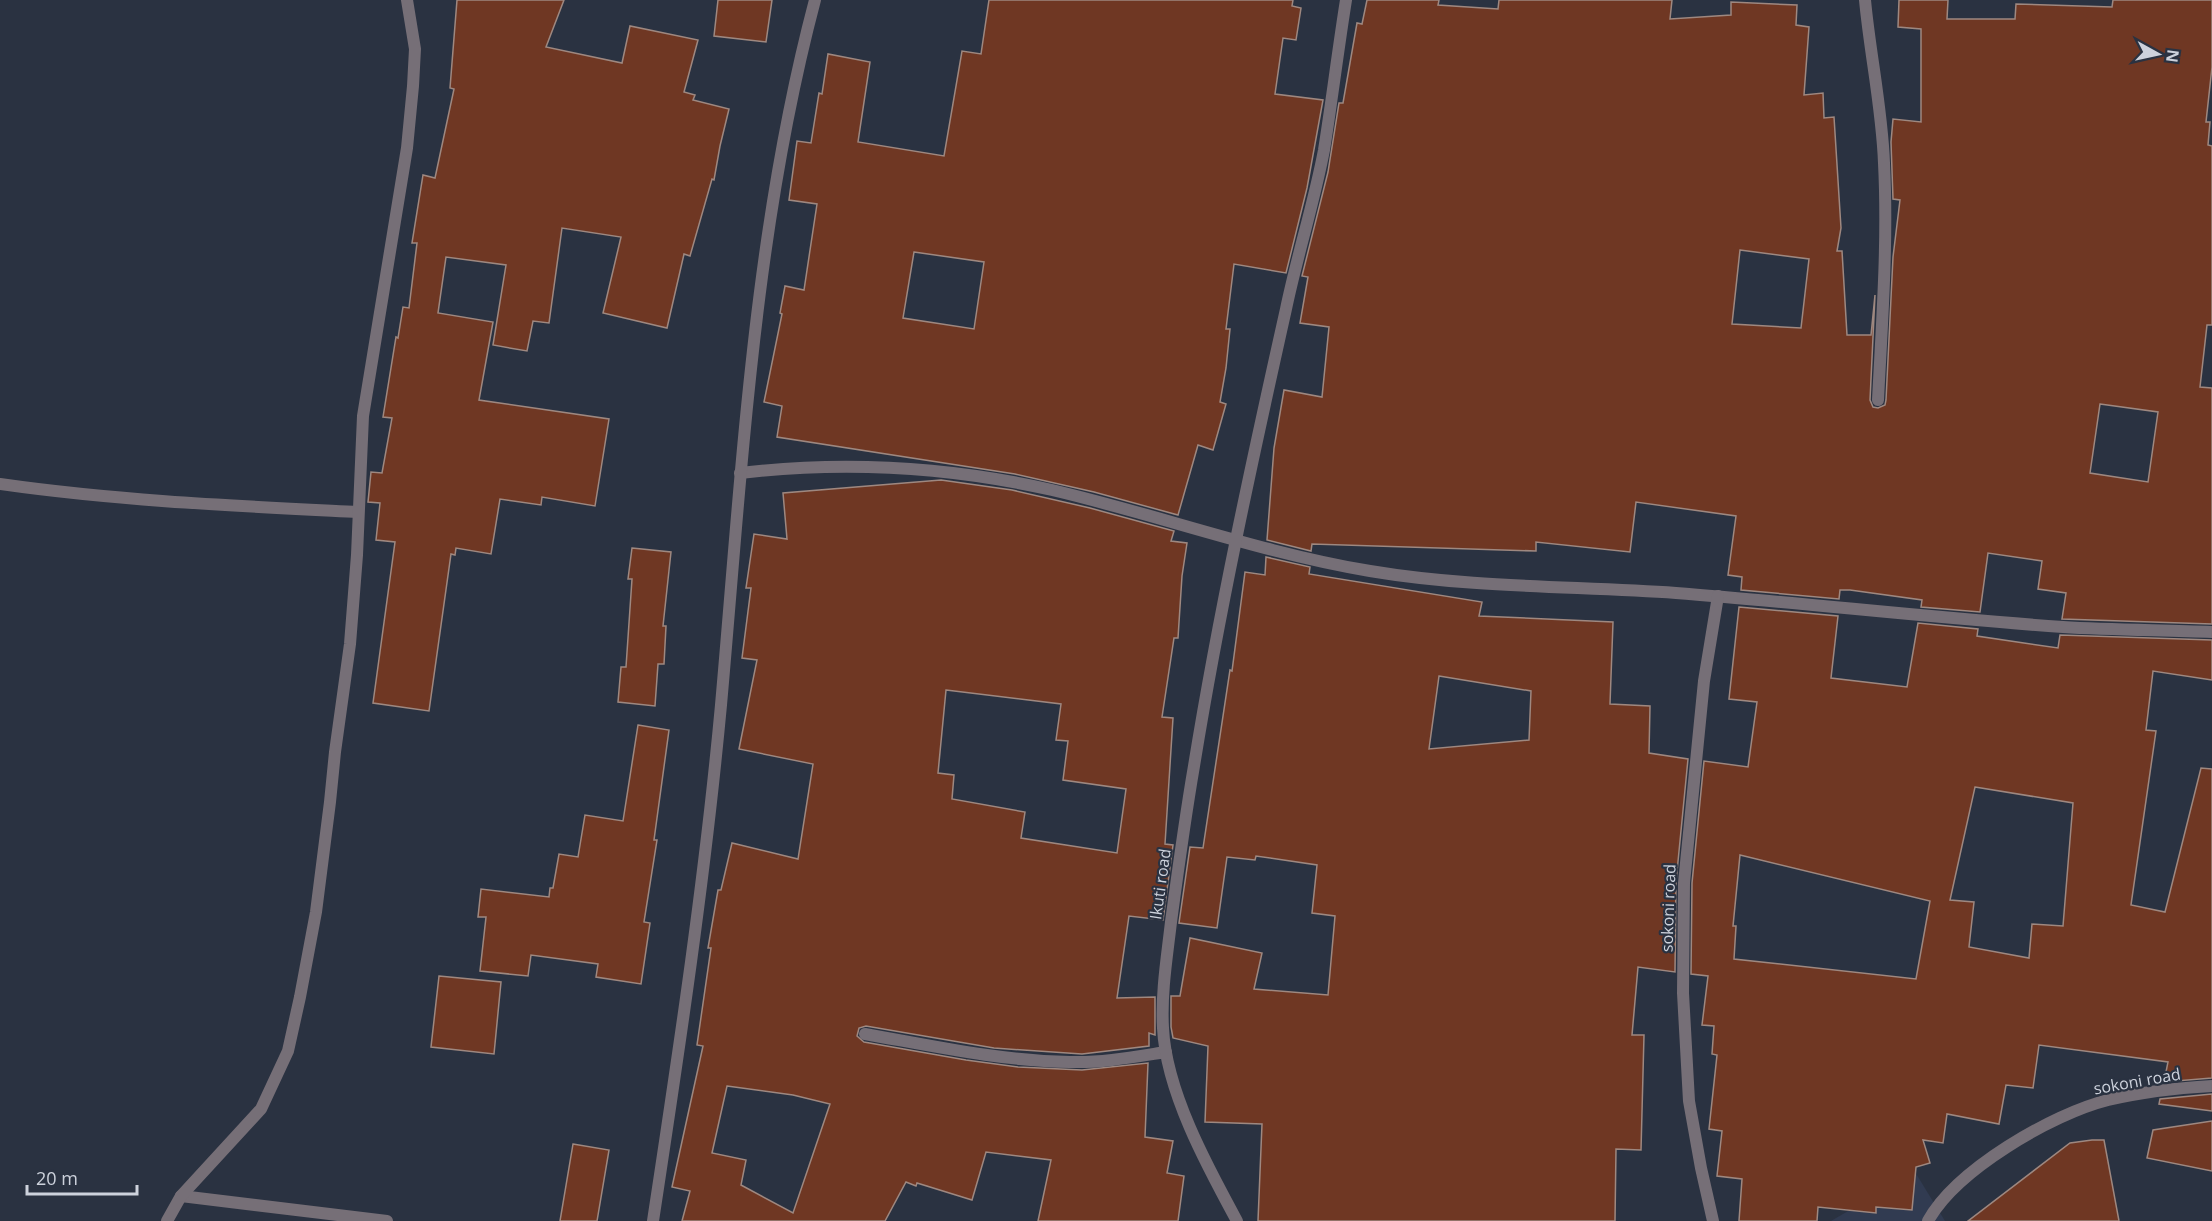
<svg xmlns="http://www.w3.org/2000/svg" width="2212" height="1221" font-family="'Open Sans',sans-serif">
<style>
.built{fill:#313b51}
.building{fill:#6f3723;stroke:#9e8880;stroke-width:1.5;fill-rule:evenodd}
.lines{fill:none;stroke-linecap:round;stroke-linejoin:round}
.lane{stroke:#766f77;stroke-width:12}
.street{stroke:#766f77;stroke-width:12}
.labels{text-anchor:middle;stroke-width:4.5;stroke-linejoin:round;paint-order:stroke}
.street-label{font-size:16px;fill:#cdd2dc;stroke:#2a3241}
</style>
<rect width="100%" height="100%" fill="#2a3241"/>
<path class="built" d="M1915,1172L1945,1221H1831Z"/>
<g class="building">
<path d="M457,0H564L546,47L622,63L630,26L698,40L684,92L695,95L693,100L729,109L720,146L714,180L712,179L690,256L684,254L667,328L603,313L621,237L562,228L549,323L533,321L527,351L493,345L506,265L446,257L438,313L493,322L479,400L609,419L595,506L542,497L541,505L500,499L491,554L456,548L455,555L451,554L429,711L373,703L395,542L376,540L380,503L368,502L371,472L382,473L392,418L383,417L396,337L398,338L403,307L409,308L417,243H412L423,175L435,178L454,89L450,88Z"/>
<path d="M718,0H772L766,42L714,36Z"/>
<path d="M989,0H1293L1292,6L1301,8L1296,40L1283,38L1275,94L1323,100L1307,188L1286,273L1234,264L1226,329H1230L1226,368L1220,402L1226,404L1213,450L1198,445L1178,515L1094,492L1015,474L777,437L782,406L764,402L782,314L780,313L785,286L804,290L817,204L789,200L797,141L811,143L819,93L822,94L828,54L870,62L858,142L944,156L962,51L981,54ZM914,252L984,262L974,329L903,318Z"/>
<path d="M1367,0H1439L1438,5L1498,9L1499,0H1672L1670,19L1731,15V2L1797,5L1796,25L1809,27L1804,95L1823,93L1824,118L1834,117L1841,228L1837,251H1842L1847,335H1871L1875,295L1870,400L1873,407L1878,408L1885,405L1886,400L1893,257L1900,200L1893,199L1891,142L1893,119L1921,122V29L1898,27L1899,0H1948L1947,19H2015L2016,4L2112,7L2113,0H2212V67L2206,122H2210L2208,145L2212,146V325H2207L2200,387L2212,388V624L2062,619L2066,593L2038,589L2042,561L1988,553L1980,612L1921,607L1922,600L1850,590H1840L1839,599L1741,590L1742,577L1728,575L1736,516L1636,502L1630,552L1536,542V551L1312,544L1311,551L1267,540L1274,448L1284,390L1322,397L1329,327L1300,323L1308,277L1302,276L1328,172L1339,103H1343L1357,23L1362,24ZM1740,250L1809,259L1801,328L1732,324ZM2100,404L2158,412L2148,482L2090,473Z"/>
<path d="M941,480L1012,490L1090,508L1174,531L1171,541L1187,543L1182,576L1178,638H1174L1162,717L1173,718L1165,844L1173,845L1163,920L1129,916L1117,998L1155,997V1035L1149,1033V1046L1082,1054L994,1048L866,1026L859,1028L857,1036L864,1042L966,1060L1018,1067L1082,1070L1148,1063L1145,1137L1173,1141L1167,1173L1184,1176L1178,1221H1038L1051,1160L986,1152L972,1200L917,1183L916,1186L906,1182L885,1221H682L690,1191L672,1187L703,1046L697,1045L711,948H708L718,890H721L732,843L798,859L813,764L739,749L757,660L742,658L751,588H746L754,534L787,539L783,493ZM946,690L1061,704L1056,740L1068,741L1063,780L1126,789L1117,853L1021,838L1025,812L952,799L954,775L938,773ZM727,1086L793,1095L830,1104L793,1213L741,1185L746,1160L712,1153Z"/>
<path d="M632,548L671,552L663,626H666L664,664H658L655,706L618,702L621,667H626L632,579H628Z"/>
<path d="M1266,557L1310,567L1309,574L1482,602L1479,616L1613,622L1610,704L1650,706L1649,753L1688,759L1676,882L1675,972L1638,967L1632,1035H1644L1641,1150L1616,1149L1615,1221H1258L1262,1124L1205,1122L1208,1046L1173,1038L1171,1027V996H1180L1190,938L1262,953L1254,989L1328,995L1335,916L1312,913L1317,865L1256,856L1255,860L1227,857L1217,928L1179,923L1190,847L1203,848L1230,670L1232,671L1245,572L1265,575ZM1439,676L1531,691L1529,740L1429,749Z"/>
<path d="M1739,607L1838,616L1831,678L1907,687L1918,623L1978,629L1977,636L2058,648L2060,635L2212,640V680L2153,671L2146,730L2156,731L2131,905L2165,912L2201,768L2212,769V1078L2164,1082L2168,1062L2039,1045L2033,1088L2006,1085L1999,1124L1947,1114L1943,1143L1923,1140L1930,1163L1916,1167L1912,1210L1876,1207V1213L1818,1207L1817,1221H1739L1742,1179L1717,1176L1722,1131L1709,1129L1717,1055L1712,1054L1714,1026L1702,1025L1708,976L1691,974L1692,883L1704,761L1748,767L1757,702L1729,699ZM1975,787L2073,803L2063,926L2032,924L2029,958L1969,947L1974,902L1950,900ZM1740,855L1930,901L1916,979L1734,959L1736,926H1733Z"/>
<path d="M638,725L669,730L654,840H657L644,922L650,923L641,984L596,977L598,964L531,955L528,976L480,971L486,917H478L481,889L549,897L550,888H553L559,854L578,857L585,815L623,821Z"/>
<path d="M439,976L501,982L494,1054L431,1047Z"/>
<path d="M2212,1094V1111L2159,1104L2160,1099Z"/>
<path d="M2212,1121V1171L2147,1158L2153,1130Z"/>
<path d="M2092,1140H2104L2119,1221H1968L2070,1143Z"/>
<path d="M573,1144L609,1150L597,1221H560Z"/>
</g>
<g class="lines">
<path class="lane" d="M0,484C119,501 238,506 358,512"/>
<g class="street">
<path d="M1865,0C1870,54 1882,108 1884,163C1888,242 1882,321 1878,400"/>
<path d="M740,473C843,461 950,467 1052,490C1159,515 1262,553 1370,571C1471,588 1574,586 1676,593C1805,603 1933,618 2063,627C2112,630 2162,630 2212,632"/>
<path d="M865,1034C933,1046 1001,1061 1070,1062C1102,1063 1134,1057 1166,1052"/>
<path d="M181,1196L387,1221"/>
<path d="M167,1221L181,1196L261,1109L288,1051L300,997L316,912L330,802L335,752L350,644L357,555L363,416L407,148L413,86L415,49L407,0"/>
<path d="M653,1221C679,1050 705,878 721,705C742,469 754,230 815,0"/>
<path d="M1237,1221C1207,1166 1166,1091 1163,1028C1161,993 1167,957 1171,922C1178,870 1185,818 1194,766C1219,612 1252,461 1286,309C1297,256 1314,203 1324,150C1332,100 1338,50 1346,0"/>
<path d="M1713,1221L1701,1168L1689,1101L1683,993L1684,883L1704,681L1718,596"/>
<path d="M1928,1221C1956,1170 2052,1114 2108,1100C2142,1092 2177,1088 2212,1086"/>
</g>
</g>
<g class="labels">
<g class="street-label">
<text transform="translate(1160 884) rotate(-82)" y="6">Ikuti road</text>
<text transform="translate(1668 908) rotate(-88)" y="6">sokoni road</text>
<text transform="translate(2137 1081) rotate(-10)" y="6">sokoni road</text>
</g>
</g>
<g transform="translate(2158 54) rotate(98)" stroke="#2a3241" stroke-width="4.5" paint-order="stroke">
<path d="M0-4.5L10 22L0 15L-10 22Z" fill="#cdd2dc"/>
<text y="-9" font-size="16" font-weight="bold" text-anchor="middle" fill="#cdd2dc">N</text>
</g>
<path d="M27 1185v9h110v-9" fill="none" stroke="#cdd2dc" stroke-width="3"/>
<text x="36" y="1185" font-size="18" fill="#cdd2dc" stroke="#2a3241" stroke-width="4.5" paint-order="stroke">20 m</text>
</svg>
